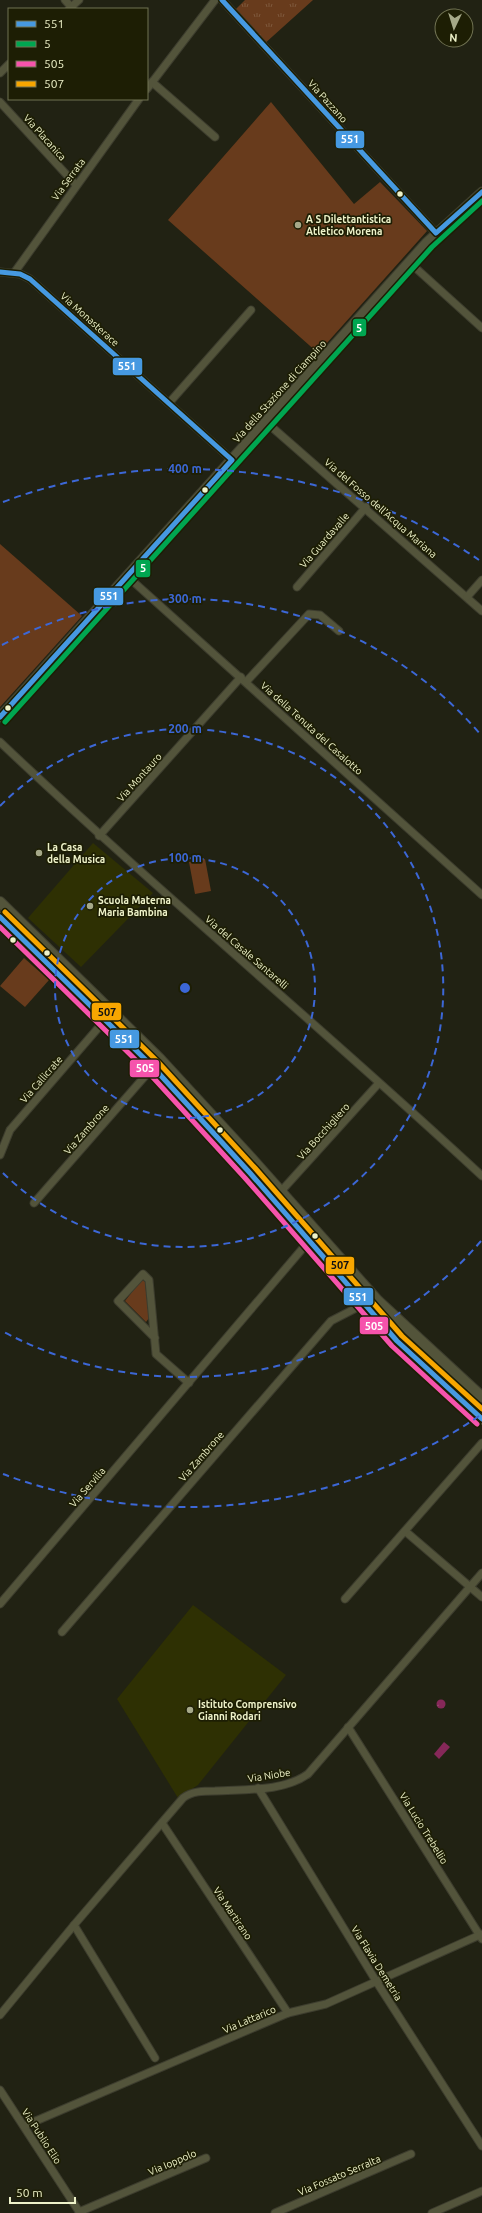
<svg xmlns="http://www.w3.org/2000/svg" width="482" height="2213" font-family="Ubuntu,sans-serif">
<style>
.built{fill:#2e3003}
.green{fill:#683b1c}
.park{fill:url(#park-tufts)}
.water{fill:url(#water-ripples)}
.lines{fill:none;stroke-linecap:round;stroke-linejoin:round}
.minor-casing{stroke:#3d3d2e;stroke-width:9}
.tertiary-casing{stroke:#3d3d2e;stroke-width:11}
.secondary-casing{stroke:#3d3d2e;stroke-width:12}
.minor{stroke:#53543b;stroke-width:7}
.tertiary{stroke:#53543b;stroke-width:9}
.secondary{stroke:#53543a;stroke-width:10}
.bus-1-casing{stroke:#1d1e04;stroke-width:8}
.bus-2-casing{stroke:#1d1e04;stroke-width:8}
.bus-3-casing{stroke:#1d1e04;stroke-width:8}
.bus-4-casing{stroke:#1d1e04;stroke-width:8}
.bus-1{stroke:#4699e1;stroke-width:5}
.bus-2{stroke:#00a651;stroke-width:5}
.bus-3{stroke:#f653ac;stroke-width:5}
.bus-4{stroke:#f7a600;stroke-width:5}
.ring{fill:none;stroke:#3c67d6;stroke-width:2;stroke-dasharray:7 5}
.bus-dot{fill:#eef2c9;stroke:#1d1e04;stroke-width:1.5}
.poi-dot{fill:#a6a989;stroke:#1d1e04;stroke-width:1.5}
.labels{text-anchor:middle;stroke-width:3.5;stroke-linejoin:round;paint-order:stroke}
.street-label{font-size:10px;fill:#eef2c9;stroke:#1d1e04}
.poi-label{font-size:10px;font-weight:bold;fill:#eef2c9;stroke:#1d1e04;text-anchor:start}
.centre{fill:#3c67d6;stroke:#1d1e04;stroke-width:2}
.ring-label{font-size:12px;text-anchor:middle;font-weight:bold;fill:#3c67d6;stroke:#1d1e04;stroke-width:3.5;stroke-linejoin:round;paint-order:stroke}
.line-badge{stroke:#1d1e04;stroke-width:1.5}
.badge-label{font-size:11px;text-anchor:middle;font-weight:bold;fill:#fff}
.pale-badge-label{font-size:11px;text-anchor:middle;font-weight:bold;fill:#111}
</style>
<defs>
<pattern id="park-tufts" width="24" height="20" patternUnits="userSpaceOnUse"><rect width="24" height="20" fill="#683b1c"/><path d="M3 7l-1-3M5 7V3M7 7l1-3M15 17l-1-3M17 17v-4M19 17l1-3" fill="none" stroke="#7e583c"/></pattern>
<pattern id="water-ripples" width="26" height="14" patternUnits="userSpaceOnUse"><rect width="26" height="14" fill="#862859"/><path d="M2 4q2-2 4 0t4 0M15 11q2-2 4 0t4 0" fill="none" stroke="#974870"/></pattern>
</defs>
<rect width="100%" height="100%" fill="#212213"/>
<g class="built">
<path d="M93,843L153,893L81,967L28,918Z"/>
<path d="M193,1605L286,1675L198,1785L178,1798L117,1699Z"/>
</g>
<g class="green">
<path d="M271,102L354,204L380,182L427,231L318,353L168,220Z"/>
<path d="M0,544L82,616L0,707Z"/>
<path d="M205,859L211,891L195,894L189,862Z"/>
<path d="M24,958L49,980L25,1007L0,986Z"/>
<path d="M142,1279L145,1282L149,1318L146,1322L125,1301Z"/>
</g>
<path class="park" d="M245,0H313L263,45L233,12Z"/>
<g class="water">
<circle cx="441" cy="1704" r="4.5"/>
<path d="M444,1742L450,1747L439,1759L434,1754Z"/>
</g>
<g class="lines">
<defs>
<g id="minor">
<path d="M65,0L73,9"/>
<path d="M222,0L436,233"/>
<path d="M69,9L79,0"/>
<path d="M0,73L9,64"/>
<path d="M152,82L215,137"/>
<path d="M147,89L215,0"/>
<path d="M0,102L76,185"/>
<path d="M409,262L482,328"/>
<path d="M0,272L20,274L30,279L232,460"/>
<path d="M14,273L139,99"/>
<path d="M169,403L251,310"/>
<path d="M266,422L482,611"/>
<path d="M127,576L482,895"/>
<path d="M297,587L366,507"/>
<path d="M467,597L482,580"/>
<path d="M246,682L309,614L320,615L339,631"/>
<path d="M0,742C157,891 324,1029 482,1176"/>
<path d="M99,836L241,677"/>
<path d="M0,1155L10,1130L105,1020"/>
<path d="M282,1193L284,1188L379,1083"/>
<path d="M34,1203L153,1067"/>
<path d="M155,1338L118,1301L143,1274L149,1280L156,1354L189,1383"/>
<path d="M428,1370L436,1363L443,1361"/>
<path d="M405,1531L482,1597"/>
<path d="M345,1599L482,1443"/>
<path d="M0,1604L309,1241"/>
<path d="M62,1632L331,1321L364,1304"/>
<path d="M348,1727L482,1939"/>
<path d="M258,1788L376,1981L482,2146"/>
<path d="M162,1823L288,2013"/>
<path d="M74,1925L155,2058"/>
<path d="M0,2015L74,1925L183,1798C192,1791 204,1791 215,1791C245,1789 283,1792 308,1774L482,1573"/>
<path d="M0,2090L80,2213"/>
<path d="M24,2126L288,2013L326,2004L482,1934"/>
<path d="M79,2212L206,2158"/>
<path d="M275,2213L411,2154"/>
<path d="M432,2213L482,2191"/>
</g>
<path id="tertiary" d="M0,717L427,242L482,192"/>
<g id="secondary">
<path d="M0,902L159,1058L252,1159L378,1301L482,1397"/>
<path d="M0,917L153,1067L250,1173L397,1341L482,1419"/>
</g>
</defs>
<use href="#minor" class="minor-casing"/>
<use href="#tertiary" class="tertiary-casing"/>
<use href="#secondary" class="secondary-casing"/>
<use href="#minor" class="minor"/>
<use href="#tertiary" class="tertiary"/>
<use href="#secondary" class="secondary"/>
<defs>
<g id="bus-1">
<path d="M222,0L436,233L482,192"/>
<path d="M0,272L20,274L30,279L232,460L0,717"/>
<path d="M0,917L153,1067L250,1173L397,1341L482,1419"/>
</g>
<path id="bus-2" d="M5,722L432,247L482,201"/>
<path id="bus-3" d="M0,927L148,1072L245,1178L392,1346L477,1424"/>
<path id="bus-4" d="M5,912L158,1062L255,1168L402,1336L482,1409"/>
</defs>
<use href="#bus-1" class="bus-1-casing"/>
<use href="#bus-2" class="bus-2-casing"/>
<use href="#bus-3" class="bus-3-casing"/>
<use href="#bus-4" class="bus-4-casing"/>
<use href="#bus-1" class="bus-1"/>
<use href="#bus-2" class="bus-2"/>
<use href="#bus-3" class="bus-3"/>
<use href="#bus-4" class="bus-4"/>
</g>
<g class="ring">
<circle cx="185" cy="988" r="130"/>
<path d="M0 806A259 259 0 1 1 0 1170"/>
<path d="M481 1241A389 389 0 0 1 2 1331M2 645A389 389 0 0 1 481 735"/>
<path d="M479 1416A519 519 0 0 1 3 1474M3 502A519 519 0 0 1 479 560"/>
</g>
<g class="bus-dot">
<circle cx="400" cy="194" r="3.5"/>
<circle cx="205" cy="490" r="3.5"/>
<circle cx="8" cy="708" r="3.5"/>
<circle cx="13" cy="940" r="3.5"/>
<circle cx="47" cy="953" r="3.5"/>
<circle cx="220" cy="1130" r="3.5"/>
<circle cx="315" cy="1236" r="3.5"/>
</g>
<g class="poi-dot">
<circle cx="298" cy="225" r="4"/>
<circle cx="39" cy="853" r="4"/>
<circle cx="90" cy="906" r="4"/>
<circle cx="190" cy="1710" r="4"/>
</g>
<g class="labels">
<g class="street-label">
<text transform="translate(328 101) rotate(48)" y="4">Via Pazzano</text>
<text transform="translate(45 137) rotate(48)" y="4">Via Placanica</text>
<text transform="translate(68 179) rotate(-54)" y="4">Via Serrata</text>
<text transform="translate(90 319) rotate(42)" y="4">Via Monasterace</text>
<text transform="translate(279 391) rotate(-48)" y="4">Via della Stazione di Ciampino</text>
<text transform="translate(381 508) rotate(41)" y="4">Via del Fosso dell'Acqua Mariana</text>
<text transform="translate(324 540) rotate(-49)" y="4">Via Guardavalle</text>
<text transform="translate(312 728) rotate(42)" y="4">Via della Tenuta del Casalotto</text>
<text transform="translate(139 777) rotate(-48)" y="4">Via Montauro</text>
<text transform="translate(247 952) rotate(41)" y="4">Via del Casale Santarelli</text>
<text transform="translate(41 1079) rotate(-49)" y="4">Via Callicrate</text>
<text transform="translate(86 1129) rotate(-49)" y="4">Via Zambrone</text>
<text transform="translate(323 1131) rotate(-48)" y="4">Via Bocchigliero</text>
<text transform="translate(201 1456) rotate(-49)" y="4">Via Zambrone</text>
<text transform="translate(87 1487) rotate(-49)" y="4">Via Servilia</text>
<text transform="translate(269 1775) rotate(-9)" y="4">Via Niobe</text>
<text transform="translate(424 1828) rotate(58)" y="4">Via Lucio Trebellio</text>
<text transform="translate(233 1913) rotate(56)" y="4">Via Martirano</text>
<text transform="translate(377 1963) rotate(58)" y="4">Via Flavia Demetria</text>
<text transform="translate(249 2019) rotate(-23)" y="4">Via Lattarico</text>
<text transform="translate(42 2136) rotate(57)" y="4">Via Publio Elio</text>
<text transform="translate(172 2162) rotate(-23)" y="4">Via Ioppolo</text>
<text transform="translate(339 2175) rotate(-23)" y="4">Via Fossato Serralta</text>
</g>
<g class="poi-label">
<text x="306" y="223">A S Dilettantistica<tspan x="306" dy="12">Atletico Morena</tspan></text>
<text x="47" y="851">La Casa<tspan x="47" dy="12">della Musica</tspan></text>
<text x="98" y="904">Scuola Materna<tspan x="98" dy="12">Maria Bambina</tspan></text>
<text x="198" y="1708">Istituto Comprensivo<tspan x="198" dy="12">Gianni Rodari</tspan></text>
</g>
</g>
<circle cx="185" cy="988" r="6" class="centre"/>
<g class="ring-label">
<text x="185" y="473">400 m</text>
<text x="185" y="603">300 m</text>
<text x="185" y="733">200 m</text>
<text x="185" y="862">100 m</text>
</g>
<g class="line-badge">
<rect x="335" y="130" width="30" height="19" rx="4" fill="#4699e1"/>
<rect x="352" y="318" width="15" height="19" rx="4" fill="#00a651"/>
<rect x="112" y="357" width="31" height="19" rx="4" fill="#4699e1"/>
<rect x="135" y="559" width="16" height="19" rx="4" fill="#00a651"/>
<rect x="93" y="587" width="31" height="19" rx="4" fill="#4699e1"/>
<rect x="91" y="1002" width="31" height="19" rx="4" fill="#f7a600"/>
<rect x="109" y="1029" width="31" height="20" rx="4" fill="#4699e1"/>
<rect x="129" y="1059" width="31" height="19" rx="4" fill="#f653ac"/>
<rect x="325" y="1256" width="30" height="19" rx="4" fill="#f7a600"/>
<rect x="343" y="1287" width="31" height="19" rx="4" fill="#4699e1"/>
<rect x="359" y="1316" width="30" height="19" rx="4" fill="#f653ac"/>
</g>
<g class="badge-label">
<text x="350" y="143">551</text>
<text x="359" y="332">5</text>
<text x="127" y="370">551</text>
<text x="143" y="572">5</text>
<text x="109" y="600">551</text>
<text x="124" y="1043">551</text>
<text x="145" y="1072">505</text>
<text x="358" y="1301">551</text>
<text x="374" y="1330">505</text>
</g>
<g class="pale-badge-label">
<text x="107" y="1016">507</text>
<text x="340" y="1269">507</text>
</g>
<rect x="8" y="8" width="140" height="92" fill="#1d1e04" stroke="#717353"/>
<rect x="16" y="21" width="20" height="6" fill="#4699e1" stroke="#717353"/>
<text x="44" y="28" font-size="12" fill="#eef2c9">551</text>
<rect x="16" y="41" width="20" height="6" fill="#00a651" stroke="#717353"/>
<text x="44" y="48" font-size="12" fill="#eef2c9">5</text>
<rect x="16" y="61" width="20" height="6" fill="#f653ac" stroke="#717353"/>
<text x="44" y="68" font-size="12" fill="#eef2c9">505</text>
<rect x="16" y="81" width="20" height="6" fill="#f7a600" stroke="#717353"/>
<text x="44" y="88" font-size="12" fill="#eef2c9">507</text>
<g transform="translate(454 28) rotate(184)"><circle r="19" fill="#1d1e04" stroke="#717353"/>
<path d="M0-3L7 15L0 10L-7 15Z" fill="#a6a989"/>
<text y="-6" font-size="11" font-weight="bold" text-anchor="middle" fill="#eef2c9">N</text>
</g>
<path d="M10 2197v6h65v-6" fill="none" stroke="#eef2c9" stroke-width="2"/>
<text x="16" y="2197" font-size="12" fill="#eef2c9" stroke="#1d1e04" stroke-width="3" paint-order="stroke">50 m</text>
</svg>
